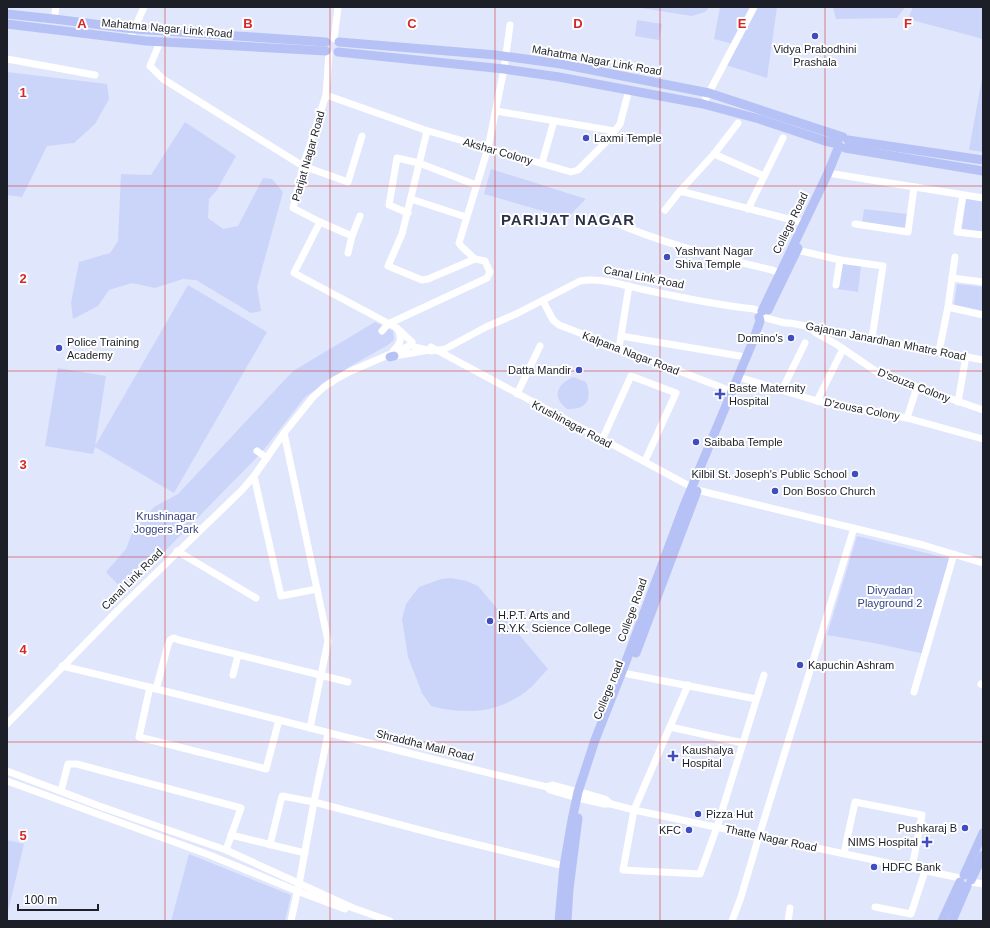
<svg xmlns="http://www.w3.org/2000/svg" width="990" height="928" font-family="Helvetica,sans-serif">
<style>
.green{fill:#cbd5fa}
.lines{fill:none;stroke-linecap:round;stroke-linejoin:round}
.minor{stroke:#fff;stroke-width:7}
.major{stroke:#b6c2f5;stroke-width:9}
.grid{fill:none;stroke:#d62828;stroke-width:1;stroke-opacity:0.55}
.poi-dot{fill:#404dc1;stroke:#fff;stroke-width:1.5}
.labels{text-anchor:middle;stroke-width:4;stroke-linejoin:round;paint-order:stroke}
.street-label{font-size:11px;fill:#1c1f28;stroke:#fff}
.poi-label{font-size:11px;fill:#1c1f28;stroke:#fff;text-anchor:start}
.park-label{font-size:11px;fill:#364283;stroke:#fff}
.district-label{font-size:15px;font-weight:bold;letter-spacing:1px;fill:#2c3145;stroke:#fff}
.grid-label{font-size:13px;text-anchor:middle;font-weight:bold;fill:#d62828;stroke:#fff;stroke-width:4;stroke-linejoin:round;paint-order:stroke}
</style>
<rect width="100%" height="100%" fill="#e0e6fb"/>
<g class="green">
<path d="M635,7H710L705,12L692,16Z"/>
<path d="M720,7H777L767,78L726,65L736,45L714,39Z"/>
<path d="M833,7H905L897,18L836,19Z"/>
<path d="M913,7H983V39L908,19Z"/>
<path d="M637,20L662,24L659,40L635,36Z"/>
<path d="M7,72L107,84L109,99L95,124L74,143L47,146L22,197L7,195Z"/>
<path d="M983,73V152L969,150Z"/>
<path d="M185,122L236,156L217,190L209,199L208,218L223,229L238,226L263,178L272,179L283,192L257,287L261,311L251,313L196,280L183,279L155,288L132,283L109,290L98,306L73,319L71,303L79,262L110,253L118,241L121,174L151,175Z"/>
<path d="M491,169L586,199L567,218L484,194Z"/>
<path d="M966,198L983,201V232L962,229Z"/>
<path d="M864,209L907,214L905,228L862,223Z"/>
<path d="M842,263L861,266L858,292L837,289Z"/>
<path d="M957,284L983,287V311L954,305Z"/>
<path d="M188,285L267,332L174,493L95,447L93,454L45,446L58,368L106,376L95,446Z"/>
<path d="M375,322L393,331L394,340L388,345L349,367L305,397L262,452L125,592L106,572L126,549L132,533L154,507L178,494L293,371Z"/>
<path d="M573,377L586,382C593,400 586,410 567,409C551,396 557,385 573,377Z"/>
<path d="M857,536L950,559L925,654L874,643L827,635Z"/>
<path d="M451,578L467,581L478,586L548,669C540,677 533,687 524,693C496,713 464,715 431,706L422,693L408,657L402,619L406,604L419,587L441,579Z"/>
<path d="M7,840L24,844L7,916Z"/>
<path d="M189,854L291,895L285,921H171Z"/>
</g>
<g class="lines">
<g class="minor">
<path d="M54,19L56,7"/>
<path d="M130,39L144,7"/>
<path d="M334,39L338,7"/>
<path d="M160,42L150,66L163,79L303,166L348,182L362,136"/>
<path d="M329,53L326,95L303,166L293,208L320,222L294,273L397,328L412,342"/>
<path d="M7,59L95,75"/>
<path d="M326,95L425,130L571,172L578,170L608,140L620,124L629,90"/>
<path d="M703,104L754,7"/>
<path d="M496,111L615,131"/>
<path d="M714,154L764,176"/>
<path d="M542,163L554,121"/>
<path d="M834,174L983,198"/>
<path d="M680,191L714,154L738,123"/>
<path d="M963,195L957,232L983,235"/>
<path d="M411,199L466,217"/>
<path d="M748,209L783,138"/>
<path d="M665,210L680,191L804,223"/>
<path d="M408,213L389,205L397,158L419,163L476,185"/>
<path d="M607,219C660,243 716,257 772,270L779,273"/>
<path d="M320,222L352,236L360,216"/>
<path d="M855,224L908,232L914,187"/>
<path d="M797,250L840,260L883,266L872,338"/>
<path d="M348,253L352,236"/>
<path d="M475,259L461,246L459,243L488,148L504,69L510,25"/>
<path d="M952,278L955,257"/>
<path d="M836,285L840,260"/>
<path d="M543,301L553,320L559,325L731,391"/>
<path d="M948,307L983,315"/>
<path d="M766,318L785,323H790L983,360"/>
<path d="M810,327L816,333L836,344L880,374L983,410"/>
<path d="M382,331L388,324L487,278L490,272L485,261L475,259L428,279L422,280L388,266L402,234L427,131"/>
<path d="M621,336L746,357"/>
<path d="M415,347L431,351L445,349L486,327L516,314L580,281C600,277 621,285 641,289C678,297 716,305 754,309L761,312"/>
<path d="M431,347L697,490L923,545L983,563"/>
<path d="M619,348L629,286"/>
<path d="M394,350C401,344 402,338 398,330"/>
<path d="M939,351L948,307L952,278L983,282"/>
<path d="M394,356L424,351"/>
<path d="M742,378L817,401L907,418L983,439"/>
<path d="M782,390L805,343"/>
<path d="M517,394L540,346"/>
<path d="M817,401L843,349"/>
<path d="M958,402L966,356"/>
<path d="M907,418L917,387"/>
<path d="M284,433L328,641L310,728"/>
<path d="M602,440L631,376L676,393L645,461"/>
<path d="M257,451L267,458"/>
<path d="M254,476L281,596L317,589"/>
<path d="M177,551L256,598"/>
<path d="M62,666C224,704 385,749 547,787L550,790L577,798"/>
<path d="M628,674L756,699"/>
<path d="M233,675L238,655"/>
<path d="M981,684L983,685"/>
<path d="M688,685L634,810L623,870L700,874L717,827L764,675"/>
<path d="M150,687L139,737L266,769L279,720"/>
<path d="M156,689L168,645L170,640L174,638L179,640L348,682"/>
<path d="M914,692L954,554"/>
<path d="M7,724L120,608L242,490L254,476L284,433L313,397L324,387L336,379L351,371L409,346"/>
<path d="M670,727L743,743"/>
<path d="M7,771L102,807L226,850L353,908L390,921"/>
<path d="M7,781L207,854L297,891L345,909"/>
<path d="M547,787L552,785L578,792"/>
<path d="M61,791L68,764H77L241,808L226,850"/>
<path d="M584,793L605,799L611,804"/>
<path d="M582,799L604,804H611L634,810L960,878"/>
<path d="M231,835L305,853"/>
<path d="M270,845L282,796L314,802L328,734"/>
<path d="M844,853L855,802L922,815L912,868"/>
<path d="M971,882L983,884"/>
<path d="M875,907L911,914L925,871"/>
<path d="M291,921L299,884L314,802L439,835L564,866"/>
<path d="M732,921L741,897L759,836L854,528"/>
<path d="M788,921L790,908"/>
</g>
<g class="major">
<path d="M7,14L54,19L134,29L326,42"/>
<path d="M7,24L146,41L326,51"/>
<path d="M339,42L496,55L561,64L709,93L843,137"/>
<path d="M338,52L504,69L559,77L703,104L759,119L825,141L838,144"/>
<path d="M848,140L983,160"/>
<path d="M845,148L983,171"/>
<path d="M768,310L798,248"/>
<path d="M762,311L828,173L839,146"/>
<path d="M390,357L394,356"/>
<path d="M636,653L697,491"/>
<path d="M964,875L983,833"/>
<path d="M971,880L983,855"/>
<path d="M559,921L564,866L572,820L578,792L595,740L625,664L684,506L753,341L760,321L759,317"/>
<path d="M567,921L569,889L578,818"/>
<path d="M942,921L960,882"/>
<path d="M952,921L967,886"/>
</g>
</g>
<path class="grid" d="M165,7V921M330,7V921M495,7V921M660,7V921M825,7V921M7,186H983M7,371H983M7,557H983M7,742H983"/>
<g class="poi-dot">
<circle cx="815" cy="36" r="4"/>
<circle cx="586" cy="138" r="4"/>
<circle cx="667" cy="257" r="4"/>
<circle cx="791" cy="338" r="4"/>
<circle cx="59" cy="348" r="4"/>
<circle cx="579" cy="370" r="4"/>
<path d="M718 388h4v4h4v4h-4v4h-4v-4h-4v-4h4z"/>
<circle cx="696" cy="442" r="4"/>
<circle cx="855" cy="474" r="4"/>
<circle cx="775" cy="491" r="4"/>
<circle cx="490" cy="621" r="4"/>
<circle cx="800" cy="665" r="4"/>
<path d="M671 750h4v4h4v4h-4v4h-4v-4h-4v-4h4z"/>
<circle cx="698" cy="814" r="4"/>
<circle cx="965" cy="828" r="4"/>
<circle cx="689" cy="830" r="4"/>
<path d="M925 836h4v4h4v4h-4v4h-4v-4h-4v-4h4z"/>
<circle cx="874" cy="867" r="4"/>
</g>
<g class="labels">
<g class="street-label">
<text transform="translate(167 28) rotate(5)" y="4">Mahatma Nagar Link Road</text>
<text transform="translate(597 60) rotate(10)" y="4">Mahatma Nagar Link Road</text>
<text transform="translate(498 151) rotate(16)" y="4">Akshar Colony</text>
<text transform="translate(308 156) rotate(-74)" y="4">Parijat Nagar Road</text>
<text transform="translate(790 223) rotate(-64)" y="4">College Road</text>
<text transform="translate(644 277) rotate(11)" y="4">Canal Link Road</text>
<text transform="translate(886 341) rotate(11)" y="4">Gajanan Janardhan Mhatre Road</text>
<text transform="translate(631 353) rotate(21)" y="4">Kalpana Nagar Road</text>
<text transform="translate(914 385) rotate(21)" y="4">D'souza Colony</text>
<text transform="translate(862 409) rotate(11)" y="4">D'zousa Colony</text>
<text transform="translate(572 424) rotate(28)" y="4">Krushinagar Road</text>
<text transform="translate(132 579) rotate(-45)" y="4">Canal Link Road</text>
<text transform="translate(632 610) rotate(-70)" y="4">College Road</text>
<text transform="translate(608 690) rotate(-68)" y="4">College road</text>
<text transform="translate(425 745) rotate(14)" y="4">Shraddha Mall Road</text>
<text transform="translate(771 838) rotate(12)" y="4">Thatte Nagar Road</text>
</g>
<g class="poi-label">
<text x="815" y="53" text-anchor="middle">Vidya Prabodhini<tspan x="815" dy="13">Prashala</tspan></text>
<text x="594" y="142">Laxmi Temple</text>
<text x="675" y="255">Yashvant Nagar<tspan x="675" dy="13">Shiva Temple</tspan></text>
<text x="783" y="342" text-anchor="end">Domino's</text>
<text x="67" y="346">Police Training<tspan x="67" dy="13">Academy</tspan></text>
<text x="571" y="374" text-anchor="end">Datta Mandir</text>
<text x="729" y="392">Baste Maternity<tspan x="729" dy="13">Hospital</tspan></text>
<text x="704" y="446">Saibaba Temple</text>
<text x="847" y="478" text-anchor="end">Kilbil St. Joseph's Public School</text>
<text x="783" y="495">Don Bosco Church</text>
<text x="498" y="619">H.P.T. Arts and<tspan x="498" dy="13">R.Y.K. Science College</tspan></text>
<text x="808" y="669">Kapuchin Ashram</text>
<text x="682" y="754">Kaushalya<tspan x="682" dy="13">Hospital</tspan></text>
<text x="706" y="818">Pizza Hut</text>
<text x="957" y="832" text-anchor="end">Pushkaraj B</text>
<text x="681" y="834" text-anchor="end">KFC</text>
<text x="918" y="846" text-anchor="end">NIMS Hospital</text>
<text x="882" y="871">HDFC Bank</text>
</g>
<g class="park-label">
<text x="166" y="520">Krushinagar<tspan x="166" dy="13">Joggers Park</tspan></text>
<text x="890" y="594">Divyadan<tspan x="890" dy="13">Playground 2</tspan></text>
</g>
<g class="district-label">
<text x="568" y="225">PARIJAT NAGAR</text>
</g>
</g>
<g class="grid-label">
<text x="82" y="28">A</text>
<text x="248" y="28">B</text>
<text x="412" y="28">C</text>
<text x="578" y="28">D</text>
<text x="742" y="28">E</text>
<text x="908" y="28">F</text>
<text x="23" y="97">1</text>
<text x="23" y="283">2</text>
<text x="23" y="469">3</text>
<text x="23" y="654">4</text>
<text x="23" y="840">5</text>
</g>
<rect width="990" height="928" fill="none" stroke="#1c1f28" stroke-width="16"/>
<path d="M18 904v6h80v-6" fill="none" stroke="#1c1f28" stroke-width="2"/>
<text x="24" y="904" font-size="12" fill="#1c1f28" stroke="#ffffff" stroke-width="3" paint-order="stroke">100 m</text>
</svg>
